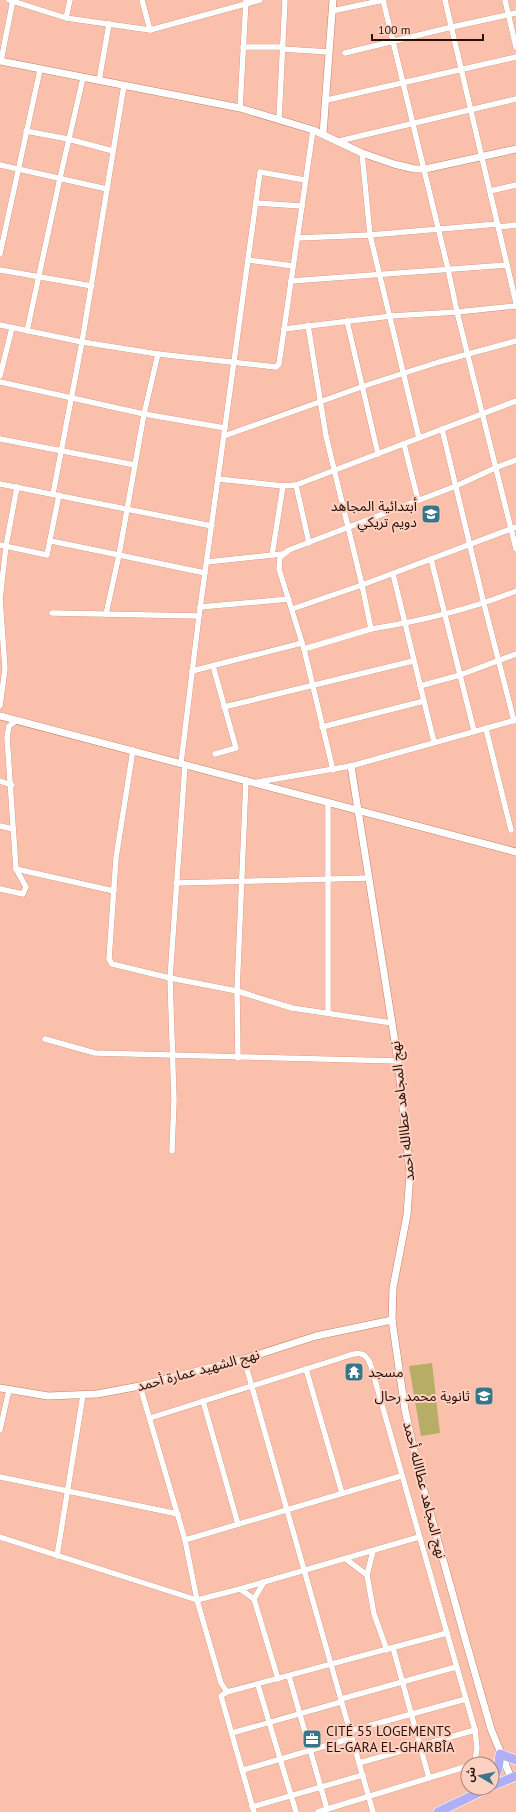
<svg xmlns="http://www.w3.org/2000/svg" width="516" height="1812" font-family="'PT Sans','Noto Sans Arabic',sans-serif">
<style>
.green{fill:#b8ad67}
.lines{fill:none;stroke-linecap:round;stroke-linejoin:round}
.minor-casing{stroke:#c38068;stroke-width:6}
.tertiary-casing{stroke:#c38068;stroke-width:8}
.primary-casing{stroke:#fff;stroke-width:10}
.minor{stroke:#fff;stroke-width:5.5}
.tertiary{stroke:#fff;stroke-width:7}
.primary{stroke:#afaef7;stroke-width:9}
.labels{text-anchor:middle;stroke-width:4;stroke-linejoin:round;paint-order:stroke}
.poi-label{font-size:14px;fill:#291007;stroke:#fdd1c1;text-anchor:end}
.street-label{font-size:14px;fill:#291007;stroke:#fdd1c1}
</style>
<rect width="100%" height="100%" fill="#fac0ac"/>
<path class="green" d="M432,1363L440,1433L421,1436L409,1366Z"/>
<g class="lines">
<defs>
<g id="minor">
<path d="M9,0L66,18L150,30L260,0"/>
<path d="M142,0L150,30"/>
<path d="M383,0L448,269L457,312L516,549"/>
<path d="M445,0L516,303"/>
<path d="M505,0L516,47"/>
<path d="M332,11L384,0"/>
<path d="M66,18L70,0"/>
<path d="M243,47H282"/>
<path d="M282,49L329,52"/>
<path d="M345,53L452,27L516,13"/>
<path d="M1,61L13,0"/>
<path d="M99,81L109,24"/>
<path d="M327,100L516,57"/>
<path d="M240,108L246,0"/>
<path d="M279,119L285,0"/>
<path d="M26,131L68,139L113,151"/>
<path d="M339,141L516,99"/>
<path d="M362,153L370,235L419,438"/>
<path d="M0,165L107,189"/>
<path d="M490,191L516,185"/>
<path d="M256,203L302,206"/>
<path d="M498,227L516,225"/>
<path d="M297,238L370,235L498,224"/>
<path d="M0,254L40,70"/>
<path d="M248,260L293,266"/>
<path d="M0,270L92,286"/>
<path d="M291,281L507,265"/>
<path d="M347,321L378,454"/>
<path d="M0,325L82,342L158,354L276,367L279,364L313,130"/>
<path d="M308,325L326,436L362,585L371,629C421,621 469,610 516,591"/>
<path d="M284,329L391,316L457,312L516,306"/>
<path d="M27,331L60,178L83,78"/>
<path d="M158,354L144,414L119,555L205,573"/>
<path d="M0,376L12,328"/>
<path d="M0,382L144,414L225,428"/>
<path d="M442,429L484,604L514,721"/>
<path d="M224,436L367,385L439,362L516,341"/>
<path d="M0,439L135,465"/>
<path d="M404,444L418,500"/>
<path d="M218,479L283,486L296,485L516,401"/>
<path d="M0,484L212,526"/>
<path d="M296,485L309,543"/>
<path d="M53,494L82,342L124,85"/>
<path d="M51,541L119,555L106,614"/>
<path d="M0,545L47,555L59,495"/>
<path d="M272,555L283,486"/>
<path d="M431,559L474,731"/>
<path d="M207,562L282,554"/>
<path d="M393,574L434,742"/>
<path d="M200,607L289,599"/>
<path d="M292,609L362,585L516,527"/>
<path d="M52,613L199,616"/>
<path d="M304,649L371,629"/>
<path d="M213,666L236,748L215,754"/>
<path d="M192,671L302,643"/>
<path d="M420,686L460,675L516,654"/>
<path d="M0,706L5,669L0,599L6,546L17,487"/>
<path d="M224,707L413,661"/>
<path d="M322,727L424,701"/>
<path d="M486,729L511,830"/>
<path d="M133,750L116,858L109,959L112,964L170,978L237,991L292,1008L392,1023"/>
<path d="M181,763L199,616L260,172L305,180"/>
<path d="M333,770L304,649L279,569L280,557L289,550L456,486L495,468L516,460"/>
<path d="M0,781L12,785"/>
<path d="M258,782L351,766L516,720"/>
<path d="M0,826L13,829"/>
<path d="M16,869L114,891"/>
<path d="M176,883L369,878"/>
<path d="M0,889L23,894L26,887L16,869L7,737L9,726L17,720"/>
<path d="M328,1013V802"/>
<path d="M45,1039L95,1053L398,1061"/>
<path d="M238,1058L237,991L246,780"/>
<path d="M172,1151L174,1100L170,978L185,765"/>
<path d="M244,1359L373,1812"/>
<path d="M306,1369L342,1493"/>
<path d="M140,1386L185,1540L197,1600L221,1683L227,1692L447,1633L371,1366C365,1347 353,1354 338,1359L150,1418"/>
<path d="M203,1401L238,1524"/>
<path d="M0,1430L9,1390"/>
<path d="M0,1477L178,1514"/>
<path d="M0,1537L197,1600L240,1589L419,1537"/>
<path d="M185,1540L401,1476"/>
<path d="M57,1556L83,1395"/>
<path d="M346,1559L367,1575L374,1614L387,1650"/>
<path d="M367,1575L373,1551"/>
<path d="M240,1589L254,1599L278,1679"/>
<path d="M254,1599L264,1582"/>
<path d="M447,1633L475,1730L477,1748L475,1761L472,1764"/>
<path d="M393,1648L429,1778"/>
<path d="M289,1676L327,1809"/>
<path d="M258,1685L296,1812"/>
<path d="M227,1692L221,1696L254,1812"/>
<path d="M341,1699L456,1667"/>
<path d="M350,1731L466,1699"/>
<path d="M232,1733L341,1702"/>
<path d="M359,1763L475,1730"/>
<path d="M243,1770L352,1738"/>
<path d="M252,1807L363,1775"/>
<path d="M318,1812L468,1766"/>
</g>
<g id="tertiary">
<path d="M0,61L240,108L313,130L362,153L394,164L415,169H425L516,149"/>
<path d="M323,134L333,0"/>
<path d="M0,716C172,760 344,806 516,852"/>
<path d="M351,766L398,1061L410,1173L407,1215L393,1288L392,1320L405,1410L419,1473L466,1642L491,1729L511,1778"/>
<path d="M0,1388L48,1396L97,1394L140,1386L244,1359L316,1336L392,1320"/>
</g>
<g id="primary">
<path d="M492,1782L498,1769L500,1754L516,1760"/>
<path d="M492,1786L516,1776"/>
<path d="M438,1812L488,1788"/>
</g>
</defs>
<use href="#minor" class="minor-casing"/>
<use href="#tertiary" class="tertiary-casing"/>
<use href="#primary" class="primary-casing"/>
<use href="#minor" class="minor"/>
<use href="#tertiary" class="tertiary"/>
<use href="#primary" class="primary"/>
</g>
<defs>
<symbol id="school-square" viewBox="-11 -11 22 22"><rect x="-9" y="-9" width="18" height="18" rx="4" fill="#357689" stroke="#fdd1c1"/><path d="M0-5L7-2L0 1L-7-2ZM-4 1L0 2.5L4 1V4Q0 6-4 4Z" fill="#fff"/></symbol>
<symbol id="temple-square" viewBox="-11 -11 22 22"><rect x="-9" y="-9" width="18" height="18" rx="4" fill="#357689" stroke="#fdd1c1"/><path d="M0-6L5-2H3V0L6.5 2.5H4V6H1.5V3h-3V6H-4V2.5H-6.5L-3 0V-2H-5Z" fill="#fff"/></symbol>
<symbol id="office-square" viewBox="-11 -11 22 22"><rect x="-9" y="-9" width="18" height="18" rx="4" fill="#357689" stroke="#fdd1c1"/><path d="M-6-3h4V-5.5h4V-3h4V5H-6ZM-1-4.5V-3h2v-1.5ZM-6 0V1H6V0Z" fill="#fff"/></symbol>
</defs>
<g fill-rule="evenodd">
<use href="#school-square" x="420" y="503" width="22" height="22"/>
<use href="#temple-square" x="343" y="1361" width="22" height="22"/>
<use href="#school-square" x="473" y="1385" width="22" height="22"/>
<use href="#office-square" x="301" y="1728" width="22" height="22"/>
</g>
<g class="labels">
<g class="poi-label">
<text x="417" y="511">أبتدائية المجاهد<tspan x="417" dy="16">دويم تريكي</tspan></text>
<text x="368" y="1377" text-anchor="start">مسجد</text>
<text x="470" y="1401">ثانوية محمد رحال</text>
<text x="326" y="1736" text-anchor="start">CITÉ 55 LOGEMENTS<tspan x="326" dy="16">EL-GARA EL-GHARBÎA</tspan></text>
</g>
<g class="street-label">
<text transform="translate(402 1111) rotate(-96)" y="5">نهج المجاهد عطاالله أحمد</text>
<text transform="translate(198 1370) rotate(-15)" y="5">نهج الشهيد عمارة أحمد</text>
<text transform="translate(425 1490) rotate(76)" y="5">نهج المجاهد عطاالله أحمد</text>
</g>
</g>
<g transform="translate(480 1776) rotate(279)"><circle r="19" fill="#fdd1c1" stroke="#a88477"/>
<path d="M0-3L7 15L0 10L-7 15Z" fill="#357689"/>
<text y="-6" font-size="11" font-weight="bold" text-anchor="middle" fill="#291007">ش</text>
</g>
<path d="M372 34v6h111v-6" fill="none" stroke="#291007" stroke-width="2"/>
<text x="378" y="34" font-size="12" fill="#291007" stroke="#fdd1c1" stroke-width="3" paint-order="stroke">100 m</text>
</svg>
